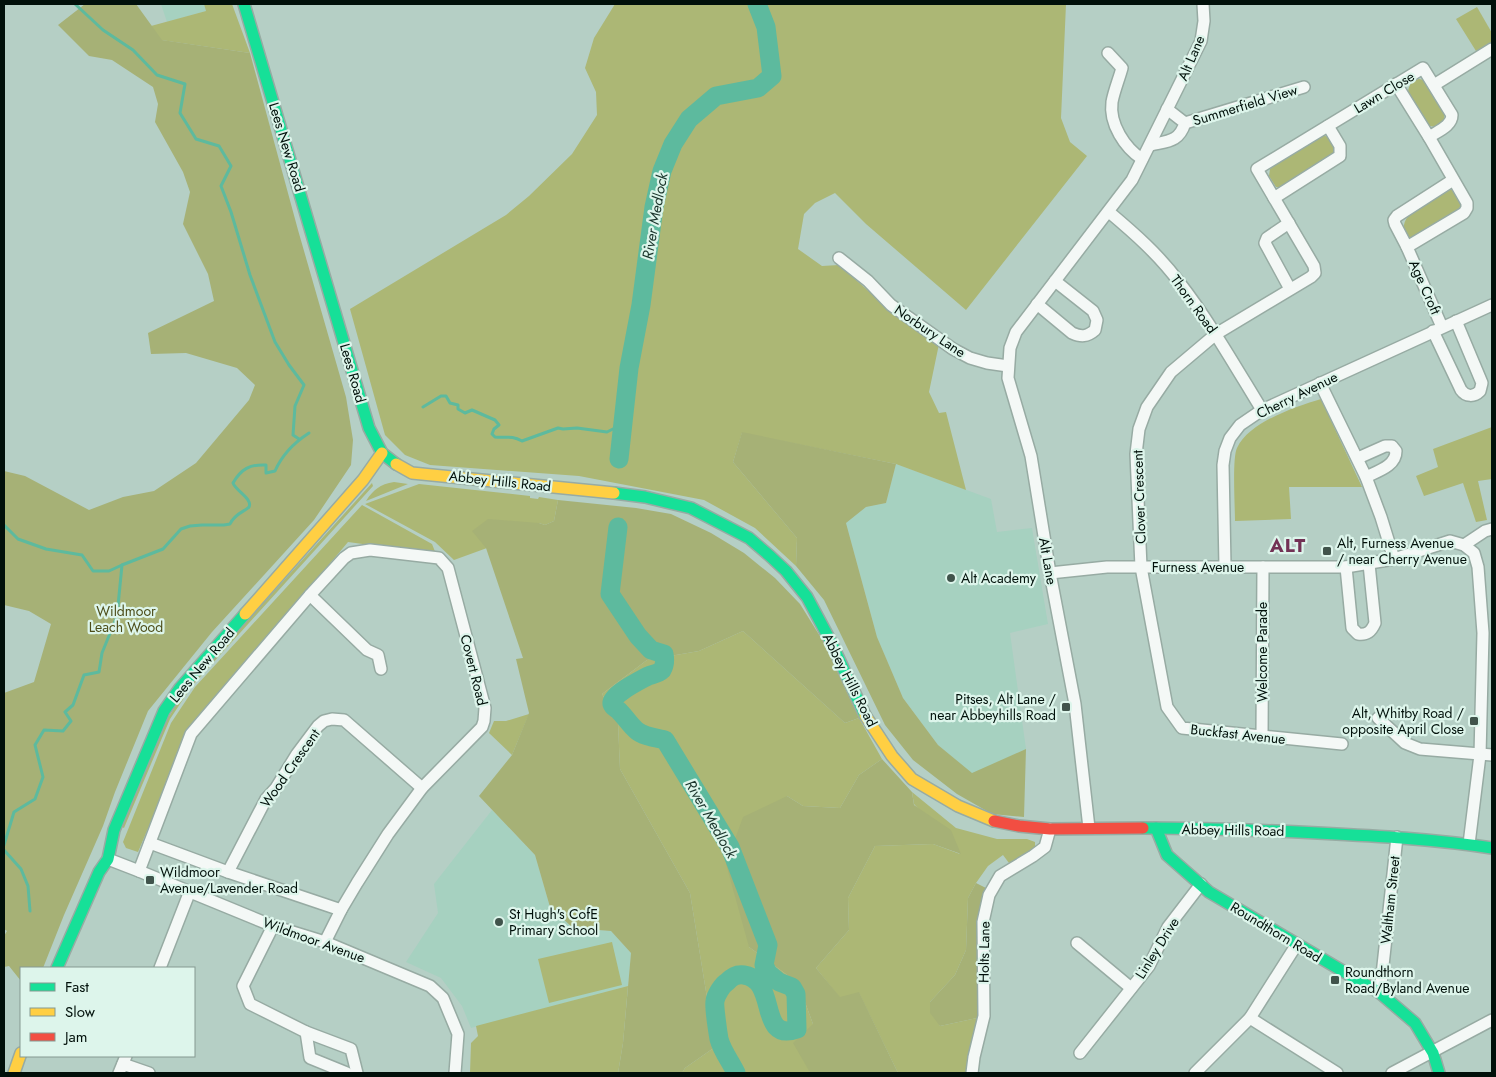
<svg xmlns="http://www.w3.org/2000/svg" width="1496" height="1077" font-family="Jost,sans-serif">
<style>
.built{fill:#a6d1c0}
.green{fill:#acb775}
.forest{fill:#a6b176}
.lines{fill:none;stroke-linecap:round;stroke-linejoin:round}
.stream{stroke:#5dba9e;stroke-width:3}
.river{stroke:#5dba9e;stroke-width:19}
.street-casing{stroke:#97aba3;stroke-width:14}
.fast-casing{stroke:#97aba3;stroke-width:14}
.slow-casing{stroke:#97aba3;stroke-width:14}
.jam-casing{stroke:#97aba3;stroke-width:14}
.street{stroke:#f4f8f6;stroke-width:11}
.fast{stroke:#16e098;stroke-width:11}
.slow{stroke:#ffcf43;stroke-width:11}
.jam{stroke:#f24e42;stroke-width:11}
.poi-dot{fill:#40534b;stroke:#ddf5eb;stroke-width:2}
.labels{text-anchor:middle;stroke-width:4.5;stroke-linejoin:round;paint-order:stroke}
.street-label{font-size:14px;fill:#01100a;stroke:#ddf5eb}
.poi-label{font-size:14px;fill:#01100a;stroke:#ddf5eb;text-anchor:start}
.park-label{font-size:14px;fill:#4c4c18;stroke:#ddf5eb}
.water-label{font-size:15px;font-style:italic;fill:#1a342b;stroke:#ddf5eb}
.district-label{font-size:19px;font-weight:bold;letter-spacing:1px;fill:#723255;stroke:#ddf5eb}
</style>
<rect width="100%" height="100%" fill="#b5cfc5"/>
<g class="built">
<path d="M161,4H204L206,11L167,22Z"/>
<path d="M896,464L991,499L997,532L1032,528L1048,624L1010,633L1026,749L972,774L938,745L903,698L877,637L846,523L866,507L886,503Z"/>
<path d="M492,810L535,855L550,907L573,928L611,931L631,953L628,986L471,1028L462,1006L441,978L406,962L438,913L434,884Z"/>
</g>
<g class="green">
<path d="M204,4H232L250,53L161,40L151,26L206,11Z"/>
<path d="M615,4H1066L1061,118L1070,142L1087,156L966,310L866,224L835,193L815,203L804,214L798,249L822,266L839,265L889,309L939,344L929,392L939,413L946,412L966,490L896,464L742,433L733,462L797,538L796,566L755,528L704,500L579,476L430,465L405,455L385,435L350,309L506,215L529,196L572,154L597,115L596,92L585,68L594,38Z"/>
<path d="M1477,7L1492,33V42L1476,51L1456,19Z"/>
<path d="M1419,79L1424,80L1445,113L1444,119C1441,123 1435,128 1430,126C1423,123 1412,99 1408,92C1409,84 1412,81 1419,79Z"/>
<path d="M1320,136C1330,134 1334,143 1334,153L1329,159L1283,187H1276L1269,176L1270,169L1280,162L1281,160Z"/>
<path d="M1450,190H1455L1462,202L1459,209L1414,238L1409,237C1401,229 1403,221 1411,213Z"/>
<path d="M1321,399L1362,487H1289L1291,519L1235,521C1235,507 1232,458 1237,448C1249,422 1295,407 1321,399Z"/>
<path d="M1492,427V479L1478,481L1487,520L1476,522L1463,483L1424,496L1416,476L1438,467L1433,449Z"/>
<path d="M394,482L408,484L366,501C373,490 380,484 394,482Z"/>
<path d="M372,483L373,486L192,686L170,719L124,828L122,827L168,718L189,685Z"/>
<path d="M419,484L530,496V498L538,499L539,497L558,500L554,521L545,525L539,523L487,548L454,560L435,542L365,504Z"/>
<path d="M362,505L432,544L436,554L348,542L189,732L138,852L126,848L123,842L171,723L195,687Z"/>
<path d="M743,631L845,723L859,718L882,759L859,775L840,808L803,806L787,796L749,947L798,983L813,1024L809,1069L810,1073H682L685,1068L715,1047L690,893L620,769L618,722L602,694L647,660L699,651Z"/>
<path d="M529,714L512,755L489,733L494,721H506Z"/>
<path d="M912,792L956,828L997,839H1027L1035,842V850L1009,863L1003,855L988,866L976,883L968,898L966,950L955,975L930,1002L940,1026L977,1018L969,1073H898L859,993L840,998L816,968L849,930L848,898L875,846L933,844L960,854L914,804Z"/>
<path d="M612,942L622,985L549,1003L538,959Z"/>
<path d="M628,986L623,1043L618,1073H470L471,1043L478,1036L476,1026Z"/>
</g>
<g class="forest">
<path d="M85,4H136L162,40L250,53L298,230L346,397L353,440L351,465L314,520L212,632L148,711L115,792L103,826L64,915L43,968H21V981L9,966L4,967V936L7,931L4,929V693L34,682L51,624L29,611L4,605V471L25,476L89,510L123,497L154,491L196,463L249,400L255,385L237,368L186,353L151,354L148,333L214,301L208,274L183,224L190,192L183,172L155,122L158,104L153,87L112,60L89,56L58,25Z"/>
<path d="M742,432L896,464L886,503L866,507L846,523L877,637L903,698L938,745L972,773L1026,749L1024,817L992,814L957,794L913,760L885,725L824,600L796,566L797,538L733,462Z"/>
<path d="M558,500L636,508L671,514L711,533L744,553L775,578L800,604L823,641L859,718L845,723L743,631L699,651L647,660L602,694L618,722L620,769L690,893L715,1047L685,1068L682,1073H618L623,1043L631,953L611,931L573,928L550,907L535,855L479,796L512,755L529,713L516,659L523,658L486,548L472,531L488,519L539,523L545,525L554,521Z"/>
<path d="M882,759L912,792L914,805L951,830L961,854L933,844L875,846L848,898L849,930L816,968L840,997L859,992L898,1073H810L808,1069L793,1043L813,1024L798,983L749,947L726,864L743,817L787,796L803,806L840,808L859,775Z"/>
<path d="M976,883L988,889L978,950L977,1018L940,1026L930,1013V1002L955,975L966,950L968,898Z"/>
</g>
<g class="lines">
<g class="stream">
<path d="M75,4L103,30L133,50L157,75L185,84L180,113L196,139L219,146L231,166L221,186L231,212L250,275L275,342L289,365L304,385L295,406L293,435L299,439"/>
<path d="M423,407L441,396H446L450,403L458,405V409L465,413L472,410L495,420L499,425L494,429L492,434L495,437C507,438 511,435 522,441L558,428L563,429L577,428L607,432L615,428L616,422L623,419"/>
<path d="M4,525L18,539L46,549L82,555L93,571H109L122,565"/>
<path d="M4,845L14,812L35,799L43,777L35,745L44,730L63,731L71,721L65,712L73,705L84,675L99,672L102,653L117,616L122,565L163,549L181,529L190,526L202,525H224L230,524C235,513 246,511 249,507C253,499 236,491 233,483C241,469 250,464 266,465V473L275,471C282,455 295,442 309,433"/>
<path d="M4,850L21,869L28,886L30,911"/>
</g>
<g class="river">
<path d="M619,459L629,368L641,305L654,207L662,171L673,144L689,119L716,96L758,88L772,76L766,27L757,4"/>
<path d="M618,527L610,594L638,636L651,650L664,654C665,659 665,665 662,670C658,674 653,674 648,676C641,680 610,695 612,704C613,708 618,709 620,712C626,718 630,725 636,730C642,736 656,738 665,740L730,847L768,945L764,965L768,973L779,982L792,987L796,994L797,1029C757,1043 779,980 744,975C736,974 732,977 727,982C722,985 716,995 715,1001C714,1006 718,1033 719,1039C722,1051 731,1062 736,1073"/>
</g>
<defs>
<g id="street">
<path d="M1108,53L1122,68C1119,79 1114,91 1112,102C1109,124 1125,148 1142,159"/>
<path d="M1396,84L1429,137L1467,203V208L1464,213L1407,247L1442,327"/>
<path d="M1434,85L1492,49"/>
<path d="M1185,123L1304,87"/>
<path d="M1151,145C1168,141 1179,142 1185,123L1167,109"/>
<path d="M1274,198L1340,156V146L1328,126"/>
<path d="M1109,212C1134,233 1159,255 1179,282C1210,322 1235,366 1262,410"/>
<path d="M1289,223L1267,238L1265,243L1290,289"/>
<path d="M1407,247L1395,224L1394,220L1397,216L1453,180"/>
<path d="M839,258L868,281L891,305L953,349L970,358L987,363L1008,366"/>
<path d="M1037,304L1072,333C1081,337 1087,337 1095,330L1097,320L1093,311L1055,281"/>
<path d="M1433,331L1461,390C1466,397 1474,397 1480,391L1482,383L1456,321"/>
<path d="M1320,383L1366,477L1381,517L1394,559"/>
<path d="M1358,458L1385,446H1392L1396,451C1396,466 1378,471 1366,477"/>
<path d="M1464,545L1485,531L1492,529"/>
<path d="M1225,566L1223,465L1225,451L1230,438L1240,425L1262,410L1492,305"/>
<path d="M1346,567L1352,628L1358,634C1367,635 1371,632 1375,623L1369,564"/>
<path d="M1050,573L1107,567H1346L1394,559L1450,541L1464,545L1474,553L1478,567L1483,633L1480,755L1469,844"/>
<path d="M310,595L367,650L378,655L381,669"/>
<path d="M1378,718L1405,743L1420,749L1492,755"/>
<path d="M1262,736L1263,567"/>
<path d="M1342,744L1182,728L1167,707L1141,567L1136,454L1139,429L1147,407L1171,372L1216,334L1311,277L1315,273L1314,266L1257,169L1423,68L1452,115C1452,126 1438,131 1429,137"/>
<path d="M1089,828L1075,704L1050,573L1031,456L1008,378L1010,348L1016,332L1132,180L1201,41L1204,21L1203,4"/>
<path d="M150,843L228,872L341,910"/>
<path d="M108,859L139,871L273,926L325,942L430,986L443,998L458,1034L455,1073"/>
<path d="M139,871L191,734L310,595L344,558L351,553L370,550L439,558L448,568L485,708L484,721L482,727L422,788L388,834L357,883L341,910L325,942"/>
<path d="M228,872L266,799L276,788L297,754L318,726L324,721L332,719L344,720L422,788"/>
<path d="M273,926L243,986L250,1004L306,1032L310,1058L347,1073"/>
<path d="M1077,943L1131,988"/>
<path d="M160,968L190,891"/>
<path d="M1380,993L1397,837"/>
<path d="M1250,1018L1337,1073"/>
<path d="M306,1032L351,1049L357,1073"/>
<path d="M1080,1053L1149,966L1168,927L1201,884"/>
<path d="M123,1064L149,1073"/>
<path d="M119,1073L126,1056"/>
<path d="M972,1073L974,1057L984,1016L983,922L989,895L1000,876L1033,856L1045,847L1050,829"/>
<path d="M1195,1073L1250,1018L1297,944"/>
<path d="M1392,1073L1492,1020"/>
</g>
<g id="fast">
<path d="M244,4L369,428L382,453L396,464"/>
<path d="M614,493L645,497L691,508L749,538L770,556L786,571L807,597L830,640L865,715"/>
<path d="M1143,828C1201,828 1259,830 1318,833C1376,836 1434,839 1492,848"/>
<path d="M1156,828L1167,855L1209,892L1380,993L1415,1023L1433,1053L1439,1073"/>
<path d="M57,968L99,872L108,859L114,830L164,711L180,688L245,614"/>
</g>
<g id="slow">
<path d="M396,464L412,473L614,493"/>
<path d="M245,614L363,480L382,453"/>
<path d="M865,715L892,756L912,779L958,806L994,821"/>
<path d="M14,1073L21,1053"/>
</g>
<path id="jam" d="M994,821L1019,826L1050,829L1143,828"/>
</defs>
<use href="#street" class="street-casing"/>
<use href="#fast" class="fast-casing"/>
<use href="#slow" class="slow-casing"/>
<use href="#jam" class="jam-casing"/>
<use href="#street" class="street"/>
<use href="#fast" class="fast"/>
<use href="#slow" class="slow"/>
<use href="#jam" class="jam"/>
</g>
<g class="poi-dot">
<rect x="1322" y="546" width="10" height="10" rx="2.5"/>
<circle cx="951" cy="578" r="5"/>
<rect x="1061" y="702" width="10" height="10" rx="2.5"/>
<rect x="1469" y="716" width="10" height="10" rx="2.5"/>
<rect x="145" y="875" width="10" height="10" rx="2.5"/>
<circle cx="499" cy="922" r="5"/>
<rect x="1330" y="975" width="10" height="10" rx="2.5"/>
</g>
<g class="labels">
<g class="street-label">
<text transform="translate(1191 58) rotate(-67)" y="5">Alt Lane</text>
<text transform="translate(1384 92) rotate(-31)" y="5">Lawn Close</text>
<text transform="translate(1245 105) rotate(-17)" y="5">Summerfield View</text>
<text transform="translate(287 147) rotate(73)" y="5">Lees New Road</text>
<text transform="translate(1425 287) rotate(66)" y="5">Age Croft</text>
<text transform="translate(1194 304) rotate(54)" y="5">Thorn Road</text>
<text transform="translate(930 331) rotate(34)" y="5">Norbury Lane</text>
<text transform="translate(353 373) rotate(74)" y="5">Lees Road</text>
<text transform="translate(1297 395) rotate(-26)" y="5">Cherry Avenue</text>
<text transform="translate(500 481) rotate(6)" y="5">Abbey Hills Road</text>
<text transform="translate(1139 497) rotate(-92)" y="5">Clover Crescent</text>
<text transform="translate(1048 561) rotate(80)" y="5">Alt Lane</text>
<text x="1198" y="572">Furness Avenue</text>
<text transform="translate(1262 652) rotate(-90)" y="5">Welcome Parade</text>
<text transform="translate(202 665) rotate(-50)" y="5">Lees New Road</text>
<text transform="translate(474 670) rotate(76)" y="5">Covert Road</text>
<text transform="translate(850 680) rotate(63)" y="5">Abbey Hills Road</text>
<text transform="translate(1238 734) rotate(6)" y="5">Buckfast Avenue</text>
<text transform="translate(290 768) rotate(-55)" y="5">Wood Crescent</text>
<text transform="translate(1233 830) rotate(1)" y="5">Abbey Hills Road</text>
<text transform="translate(1390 900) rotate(-84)" y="5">Waltham Street</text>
<text transform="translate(1276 932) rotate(31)" y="5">Roundthorn Road</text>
<text transform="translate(314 940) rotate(20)" y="5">Wildmoor Avenue</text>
<text transform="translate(1157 948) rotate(-58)" y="5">Linley Drive</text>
<text transform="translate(984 952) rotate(-89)" y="5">Holts Lane</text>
</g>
<g class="poi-label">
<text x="1337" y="548">Alt, Furness Avenue<tspan x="1337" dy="16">/ near Cherry Avenue</tspan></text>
<text x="961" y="583">Alt Academy</text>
<text x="1056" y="704" text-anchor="end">Pitses, Alt Lane /<tspan x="1056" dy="16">near Abbeyhills Road</tspan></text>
<text x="1464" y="718" text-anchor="end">Alt, Whitby Road /<tspan x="1464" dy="16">opposite April Close</tspan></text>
<text x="160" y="877">Wildmoor<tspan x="160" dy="16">Avenue/Lavender Road</tspan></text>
<text x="509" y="919">St Hugh's CofE<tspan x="509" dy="16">Primary School</tspan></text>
<text x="1345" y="977">Roundthorn<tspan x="1345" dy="16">Road/Byland Avenue</tspan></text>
</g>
<g class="park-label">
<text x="126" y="616">Wildmoor<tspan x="126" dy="16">Leach Wood</tspan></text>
</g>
<g class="water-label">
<text transform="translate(655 216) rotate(-80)" y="5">River Medlock</text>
<text transform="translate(711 819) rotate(60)" y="5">River Medlock</text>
</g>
<g class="district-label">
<text x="1288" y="552">ALT</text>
</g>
</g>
<rect width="1496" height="1077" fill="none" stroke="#01100a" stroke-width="10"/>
<rect x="20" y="967" width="175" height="90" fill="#ddf5eb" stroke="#859991"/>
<rect x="30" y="983" width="25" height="8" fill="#16e098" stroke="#859991"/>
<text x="65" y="992" font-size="15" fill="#01100a">Fast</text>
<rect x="30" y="1008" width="25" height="8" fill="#ffcf43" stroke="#859991"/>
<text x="65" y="1017" font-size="15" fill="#01100a">Slow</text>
<rect x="30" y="1033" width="25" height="8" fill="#f24e42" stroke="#859991"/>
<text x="65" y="1042" font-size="15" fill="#01100a">Jam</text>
</svg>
